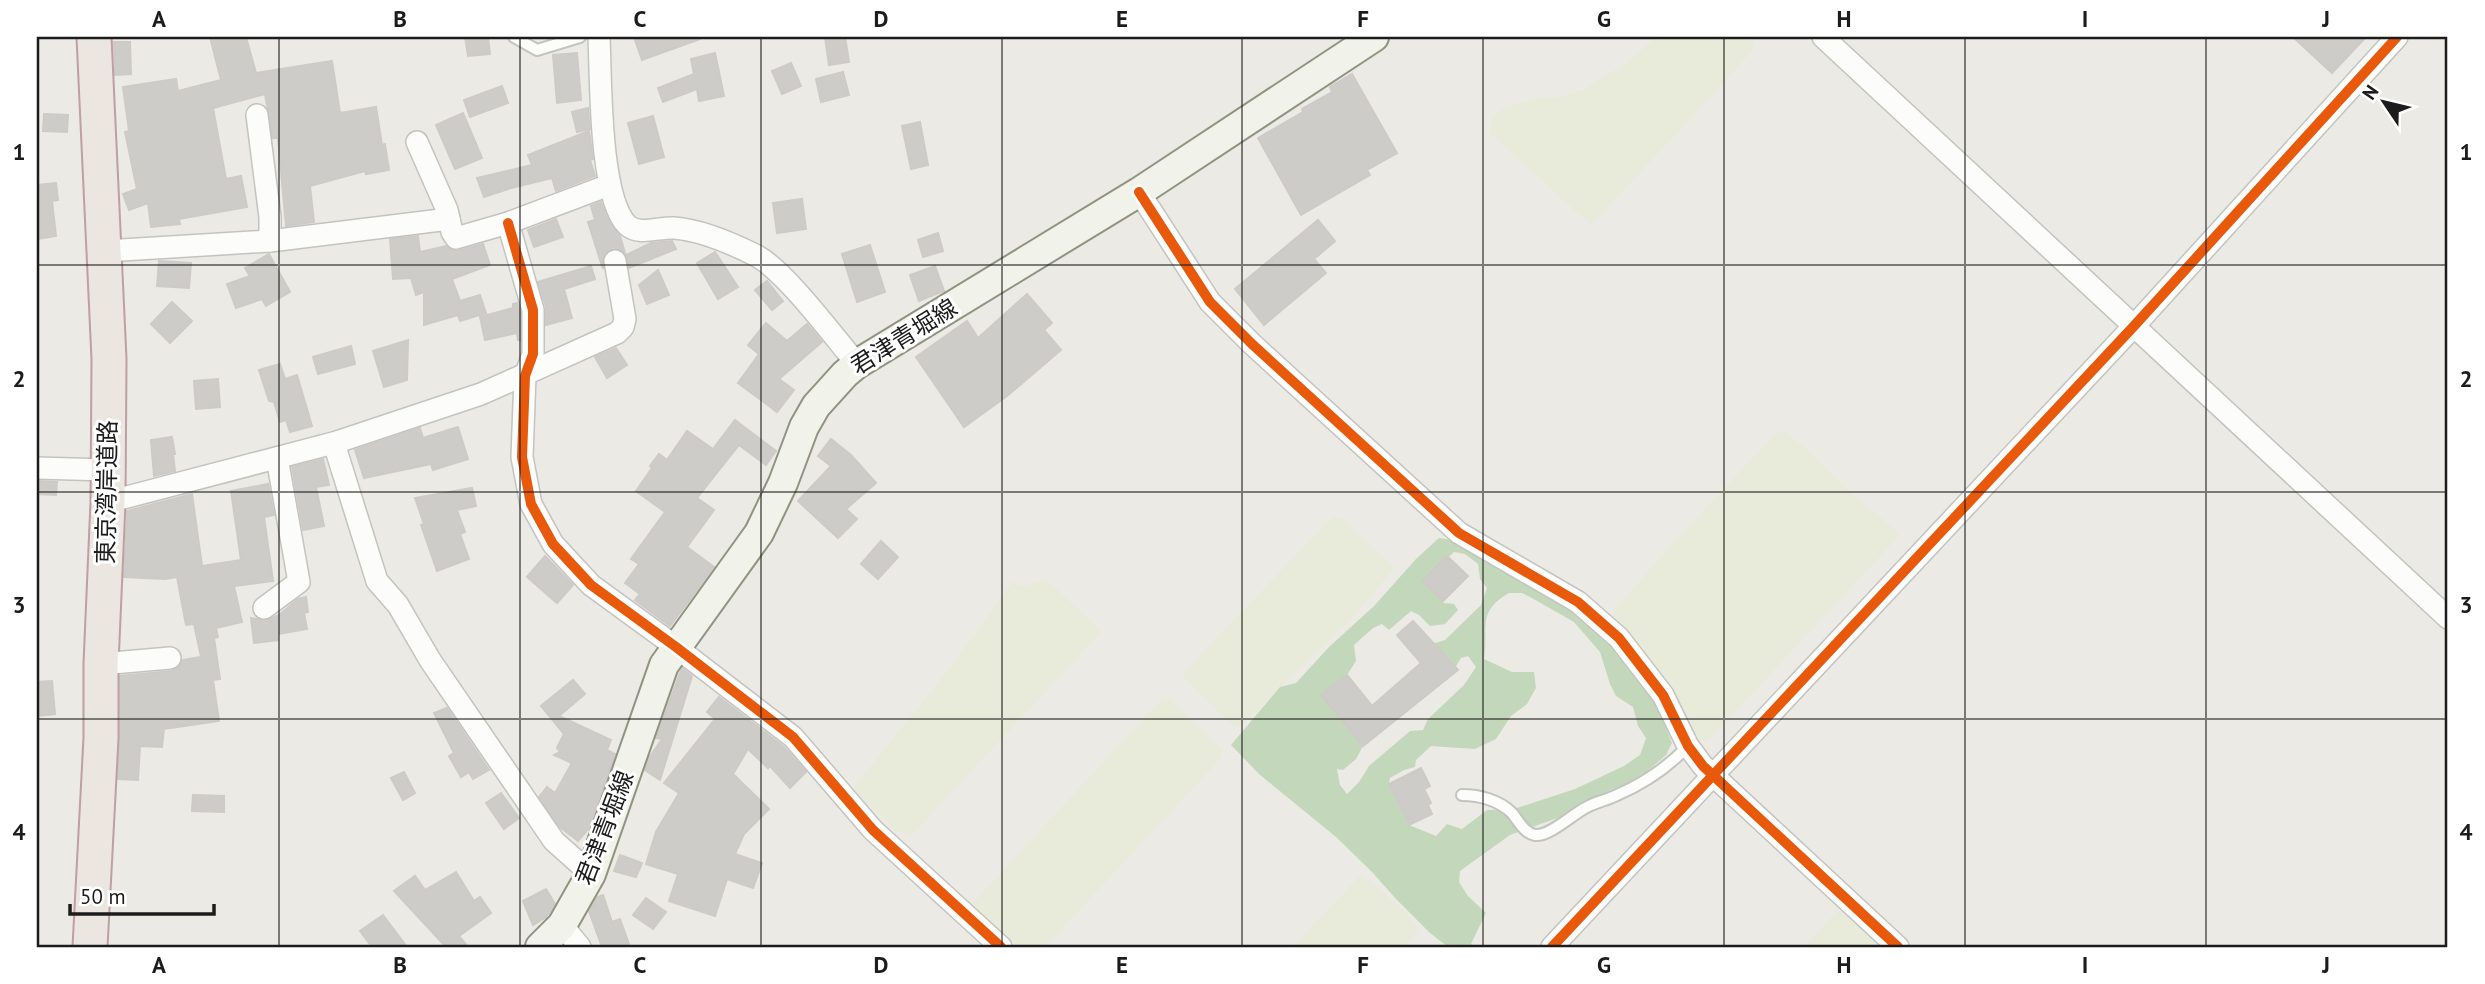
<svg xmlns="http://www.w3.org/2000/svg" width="2485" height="984" font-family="'PT Sans','Noto Sans JP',sans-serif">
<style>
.farmland{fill:#e8ebd9}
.forest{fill:#c3d8bb;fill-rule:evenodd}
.building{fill:#cdccc8;stroke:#cecbc7;stroke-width:2}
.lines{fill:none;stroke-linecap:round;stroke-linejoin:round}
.service-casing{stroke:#c3c3c1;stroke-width:14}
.minor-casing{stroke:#c3c3c1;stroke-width:24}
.secondary-casing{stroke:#90937f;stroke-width:32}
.trunk-casing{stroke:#be9fa4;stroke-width:37}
.service{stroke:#fcfcfb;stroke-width:10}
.minor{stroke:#fcfcfb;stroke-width:21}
.secondary{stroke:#f1f2ea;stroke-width:28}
.trunk{stroke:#ece6e1;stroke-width:33}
.cycleway-casing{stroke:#fff;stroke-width:15}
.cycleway{stroke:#e8590c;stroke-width:10}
.grid{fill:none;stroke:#1c1c1c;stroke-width:2;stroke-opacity:0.55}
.labels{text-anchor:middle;stroke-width:6;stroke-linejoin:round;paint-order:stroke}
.street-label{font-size:24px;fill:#1c1c1c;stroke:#fff}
.neatline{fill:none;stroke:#1c1c1c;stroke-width:2.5}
.grid-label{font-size:23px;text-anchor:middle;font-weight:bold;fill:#1c1c1c}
</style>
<rect width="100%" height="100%" fill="#ebeae5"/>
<g class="farmland">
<path d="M1655,37H1753L1754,48L1721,86L1591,225L1489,132L1492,119L1501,110L1519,103L1538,98H1556L1583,90L1631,60Z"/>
<path d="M1784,431L1811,453L1853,495L1896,530L1899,536L1708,741H1701L1614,617L1615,609L1666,551L1774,435Z"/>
<path d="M1333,516L1342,518L1394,568L1357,613L1244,723L1238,727L1230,723L1189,683L1183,675L1186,670Z"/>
<path d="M1046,579L1090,620L1100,633L911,836L894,830L853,788L955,662L1012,582L1022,587Z"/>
<path d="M1164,697L1171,700L1222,749L1221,758L1045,947H1018L971,905Z"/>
<path d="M1360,876L1371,881L1407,914L1418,930L1409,942L1403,947H1293Z"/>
<path d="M1838,911L1845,912L1886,947H1804Z"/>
</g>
<path class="forest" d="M1439,538L1452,540L1483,559L1501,564L1580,607L1637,675L1659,711L1672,743L1666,755L1641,777L1581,803L1560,817L1510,835L1460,871L1459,882L1468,896L1486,913L1471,944L1475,947H1448L1430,933L1396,899L1372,872L1336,837L1259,774L1231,745L1280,687L1296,683L1329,647L1374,606L1416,559ZM1454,552L1465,554L1478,564L1480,579L1487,588L1481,605L1445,640L1432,644L1439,680L1449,678L1461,658L1468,656L1476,667L1464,685L1428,719L1423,730L1410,731L1369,766L1359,782L1347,794L1340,785L1337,769L1343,770L1356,759L1363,746L1322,695L1347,675L1356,661L1354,645L1373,628L1382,624L1389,630L1411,611L1419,615L1430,626L1445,624L1458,610L1454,604L1444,603L1423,581ZM1509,593H1522L1530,597L1574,622L1600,652L1610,684L1616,696L1633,707L1638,726L1646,738L1640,755L1624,766L1575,789L1514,809L1487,810L1462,829L1447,824L1436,836L1409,825L1389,784L1390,778L1404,770L1415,767L1416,760L1431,746L1475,749L1496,739L1511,716L1527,704L1536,688L1534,672H1512L1484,659C1489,628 1476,612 1509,593Z"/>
<g class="building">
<path d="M210,37H246L256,73L332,61L340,113L376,107L382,145L385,144L389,170L366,174L365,171L310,186L314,222L286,226L278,138H273L265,94L213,108L226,179L241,176L247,207L179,219L180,224L151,227L148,203L129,210L123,194L137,189L125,132L129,131L123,87L176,79L178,91L221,80Z"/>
<path d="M465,37H488L490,54L468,56Z"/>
<path d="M634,37H700V39L642,60Z"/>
<path d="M825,37H845L849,62L829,65Z"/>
<path d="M2293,37H2366L2332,73Z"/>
<path d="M114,42H130L131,74L115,75Z"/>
<path d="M577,53L581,100L557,103L553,55Z"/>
<path d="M715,53L724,96L699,101L697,89L663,102L658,88L694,74L691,59Z"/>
<path d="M791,63L801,86L782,94L772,71Z"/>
<path d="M843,72L849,95L821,102L816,79Z"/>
<path d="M1352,74L1397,153L1367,170L1370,175L1301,215L1258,138L1303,112L1302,109L1332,92L1330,87Z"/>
<path d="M502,86L508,103L470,117L464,100Z"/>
<path d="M588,108L590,129L577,132L572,112Z"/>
<path d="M463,113L482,158L455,169L436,125Z"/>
<path d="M44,114L68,115L67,132L43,131Z"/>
<path d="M653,116L664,157L639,164L628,123Z"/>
<path d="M920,122L928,165L911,169L902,126Z"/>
<path d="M589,131L593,159L590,160L595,176L556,191L552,178L511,188L484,197L477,178L532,165L528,155Z"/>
<path d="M56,183L58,200L52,201L56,236L37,239V185Z"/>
<path d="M802,199L806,229L777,233L773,203Z"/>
<path d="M601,202L607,217L620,236L625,253L619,249L607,251L603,257V269L588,222L595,220L591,206Z"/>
<path d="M556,219L563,237L534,247L528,230Z"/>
<path d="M1318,220L1335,241L1314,259L1326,273L1264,325L1235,289Z"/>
<path d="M938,233L943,251L923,257L918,240Z"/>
<path d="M418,236L420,252L446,246L457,251L483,244L490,265L452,279L460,301L480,295L486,313L460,321L458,315L424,325V292L416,295L411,278L393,279L390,239Z"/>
<path d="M672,241L676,249L629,268L626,255L651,243Z"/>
<path d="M870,245L885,292L857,302L842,254Z"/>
<path d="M715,252L738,287L718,299L697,263Z"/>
<path d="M269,254L290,292L266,306L262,299L236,308L227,284L250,276L245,268Z"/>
<path d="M159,261L191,263L189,288L157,286Z"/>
<path d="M591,266L595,279L564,289L572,318L546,325V307L538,282Z"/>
<path d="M935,266L944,291L919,301L910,275Z"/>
<path d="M658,270L669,295L647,304L639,285Z"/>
<path d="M767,281L783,301L772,310L755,290Z"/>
<path d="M1027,294L1052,323L1044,330L1061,350L1007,396L964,427L916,357L967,321L978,338Z"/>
<path d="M172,302L192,321L170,343L151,324Z"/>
<path d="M517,303L520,312V340H518L517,333L485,340L480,317L513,308V304Z"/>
<path d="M766,323L787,341L807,324L822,342L779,379L794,390L777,412L738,383L759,354L748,345Z"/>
<path d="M408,340L407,380L384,387L373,351Z"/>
<path d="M351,346L355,364L318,374L313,357Z"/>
<path d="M616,348L627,365L607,378L595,357Z"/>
<path d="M280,364L285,379L297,375L312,426L290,432L286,420L280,422L274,402L269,401L259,370Z"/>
<path d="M218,379L220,407L196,409L194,381Z"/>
<path d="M735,420L776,451L766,465L739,445L697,498L714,510L687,547L714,567L670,626L635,600L640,594L625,583L639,564L631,559L665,512L636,491L652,468L650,466L659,454L667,460L687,431L713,449Z"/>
<path d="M458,427L468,459L433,470L431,464L364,478L355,450L420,428L423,438Z"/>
<path d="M172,437L175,454H173L175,471L154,476L151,440Z"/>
<path d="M831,439L851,455L876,483L846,509L857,519L838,538L798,501L831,466L818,456Z"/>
<path d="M323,459L329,485L316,487L324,526L303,530L292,467Z"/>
<path d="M37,481L57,482L56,495L37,494Z"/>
<path d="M268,484L274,515L264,517L273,581L234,586L242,622L216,628L218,637L214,638L220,679L213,680L219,721L164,729L162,747L140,746L138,780L118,779L120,676L172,671L178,668L183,660L201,657L194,624L186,625L177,577L165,579L124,577L127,511L192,494L202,566L241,560L231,491Z"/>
<path d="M472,488L476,506L457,510L465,532L460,534L469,559L437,571L421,525L424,524L415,498Z"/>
<path d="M881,541L898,557L878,579L861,564Z"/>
<path d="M545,556L573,585L557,603L527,577Z"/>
<path d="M1447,556L1468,576L1443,601L1422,581Z"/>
<path d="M306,597L308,612L304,613L307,629L278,634V640L254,643L251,618L266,621L279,615L298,599Z"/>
<path d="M1413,621L1458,670L1363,746L1321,695L1347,675L1372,706L1421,663L1397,635Z"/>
<path d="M682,668L692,676L660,780L645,770L649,758L662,739L656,738Z"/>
<path d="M573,680L585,694L559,716L611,740L607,750L615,754L590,827L578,841L560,827L539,797L547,787L555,793L572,763L554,755L560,752L557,748L564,734L541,706Z"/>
<path d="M52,681L55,714L37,716V682Z"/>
<path d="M719,697L784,747L806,772L790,788L770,766L768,768L748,749L733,774L769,809L744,834L735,854L762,863L753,888L727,879L715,916L669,901L678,874L646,864L656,832L679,793L664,783L715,719L707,712Z"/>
<path d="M447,708L489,770L473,779L469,772L461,777L449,756L454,753L434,713Z"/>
<path d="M1421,768L1430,786L1424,789L1431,803L1428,805L1432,814L1409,825L1389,784Z"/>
<path d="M404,772L415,793L403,800L391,778Z"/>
<path d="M501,793L519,818L504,829L486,803Z"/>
<path d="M193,795L224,796V812L192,811Z"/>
<path d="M620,855L642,863L636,877L614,871Z"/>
<path d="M456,872L474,901L480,897L491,913L459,936L468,947H446L394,891L415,876L425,890Z"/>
<path d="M546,889L555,904L546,917L533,925L523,901Z"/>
<path d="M603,895L612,922L620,919L630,947H602L589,911L597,897Z"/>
<path d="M646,898L666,912L653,929L633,915Z"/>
<path d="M383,915L407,947H372L360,931Z"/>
</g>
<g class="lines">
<defs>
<g id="service">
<path d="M514,37L537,50L580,37"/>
<path d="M1462,795C1479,795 1499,800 1512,813C1518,820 1524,833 1535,835C1549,837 1574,813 1587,807C1596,802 1607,800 1617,795C1645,783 1667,768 1688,746"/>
</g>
<g id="minor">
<path d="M599,37C601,79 599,196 627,225C639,236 659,227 674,228C701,230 731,243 755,255C784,269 834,337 857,364"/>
<path d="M1823,37L2448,618"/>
<path d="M257,115L270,217V241"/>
<path d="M417,142L447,210L452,232L456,238L508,223L609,185"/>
<path d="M1139,192L1210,302L1252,344L1459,533L1578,602L1619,638L1663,695L1688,746L1703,766L1898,947"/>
<path d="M508,223L533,310V354L525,376L522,457L531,504L553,544L591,585L676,647L793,737L873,830L1001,947"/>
<path d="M105,251L270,241L449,219"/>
<path d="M337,442L336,450L377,581L398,605L430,660L554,841L591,874"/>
<path d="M37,468L107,470"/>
<path d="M108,502L337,442L481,394L617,333L623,327L625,319L615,261"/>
<path d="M264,608L299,582L277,458"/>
<path d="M101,664L170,658"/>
<path d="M562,925L580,947"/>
<path d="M1552,947L2134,326L2397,37"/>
</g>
<path id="secondary" d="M540,947L562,925L591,874L664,665L759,533L783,483L804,427L816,406L845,374L857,364L1139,192L1374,37"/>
<path id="trunk" d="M90,947L101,738V664L108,502L109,359L94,37"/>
</defs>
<use href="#service" class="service-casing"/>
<use href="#minor" class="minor-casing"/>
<use href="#secondary" class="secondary-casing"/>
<use href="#trunk" class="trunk-casing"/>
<use href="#service" class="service"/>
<use href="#minor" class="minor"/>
<use href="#secondary" class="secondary"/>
<use href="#trunk" class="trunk"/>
<defs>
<g id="cycleway">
<path d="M1139,192L1210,302L1252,344L1459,533L1578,602L1619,638L1663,695L1688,746L1703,766L1898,947"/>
<path d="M508,223L533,310V354L525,376L522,457L531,504L553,544L591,585L676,647L793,737L873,830L1001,947"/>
<path d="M1552,947L2134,326L2397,37"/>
</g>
</defs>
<use href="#cycleway" class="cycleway-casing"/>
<use href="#cycleway" class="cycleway"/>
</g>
<path class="grid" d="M279,37V947M520,37V947M761,37V947M1002,37V947M1242,37V947M1483,37V947M1724,37V947M1965,37V947M2206,37V947M37,265H2448M37,492H2448M37,719H2448"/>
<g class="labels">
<g class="street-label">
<text transform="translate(904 337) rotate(-32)" y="8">君津青堀線</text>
<text transform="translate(107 492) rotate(-89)" y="8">東京湾岸道路</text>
<text transform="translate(605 828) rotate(-69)" y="8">君津青堀線</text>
</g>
</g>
<rect width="2485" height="984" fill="none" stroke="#ffffff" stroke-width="77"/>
<g transform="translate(2384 102) rotate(305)" stroke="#ffffff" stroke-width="5" paint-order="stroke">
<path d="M0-5L12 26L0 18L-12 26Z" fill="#1c1c1c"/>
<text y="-10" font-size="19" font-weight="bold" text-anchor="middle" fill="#1c1c1c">N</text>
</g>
<path d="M70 904v10h144v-10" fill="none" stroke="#1c1c1c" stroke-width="3.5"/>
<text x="80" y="904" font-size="21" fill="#1c1c1c" stroke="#ffffff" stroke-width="5" paint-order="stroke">50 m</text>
<rect x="38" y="38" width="2408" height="908" class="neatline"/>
<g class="grid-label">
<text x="159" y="27">A</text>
<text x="400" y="27">B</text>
<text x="640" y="27">C</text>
<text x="881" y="27">D</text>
<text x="1122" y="27">E</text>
<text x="1363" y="27">F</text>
<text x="1604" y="27">G</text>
<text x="1844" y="27">H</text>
<text x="2085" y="27">I</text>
<text x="2326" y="27">J</text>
<text x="19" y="160">1</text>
<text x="2466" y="160">1</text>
<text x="19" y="387">2</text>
<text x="2466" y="387">2</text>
<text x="19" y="613">3</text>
<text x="2466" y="613">3</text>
<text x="19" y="840">4</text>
<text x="2466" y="840">4</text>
<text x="159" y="973">A</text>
<text x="400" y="973">B</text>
<text x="640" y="973">C</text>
<text x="881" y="973">D</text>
<text x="1122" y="973">E</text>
<text x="1363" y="973">F</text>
<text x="1604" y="973">G</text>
<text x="1844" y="973">H</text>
<text x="2085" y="973">I</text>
<text x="2326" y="973">J</text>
</g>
</svg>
